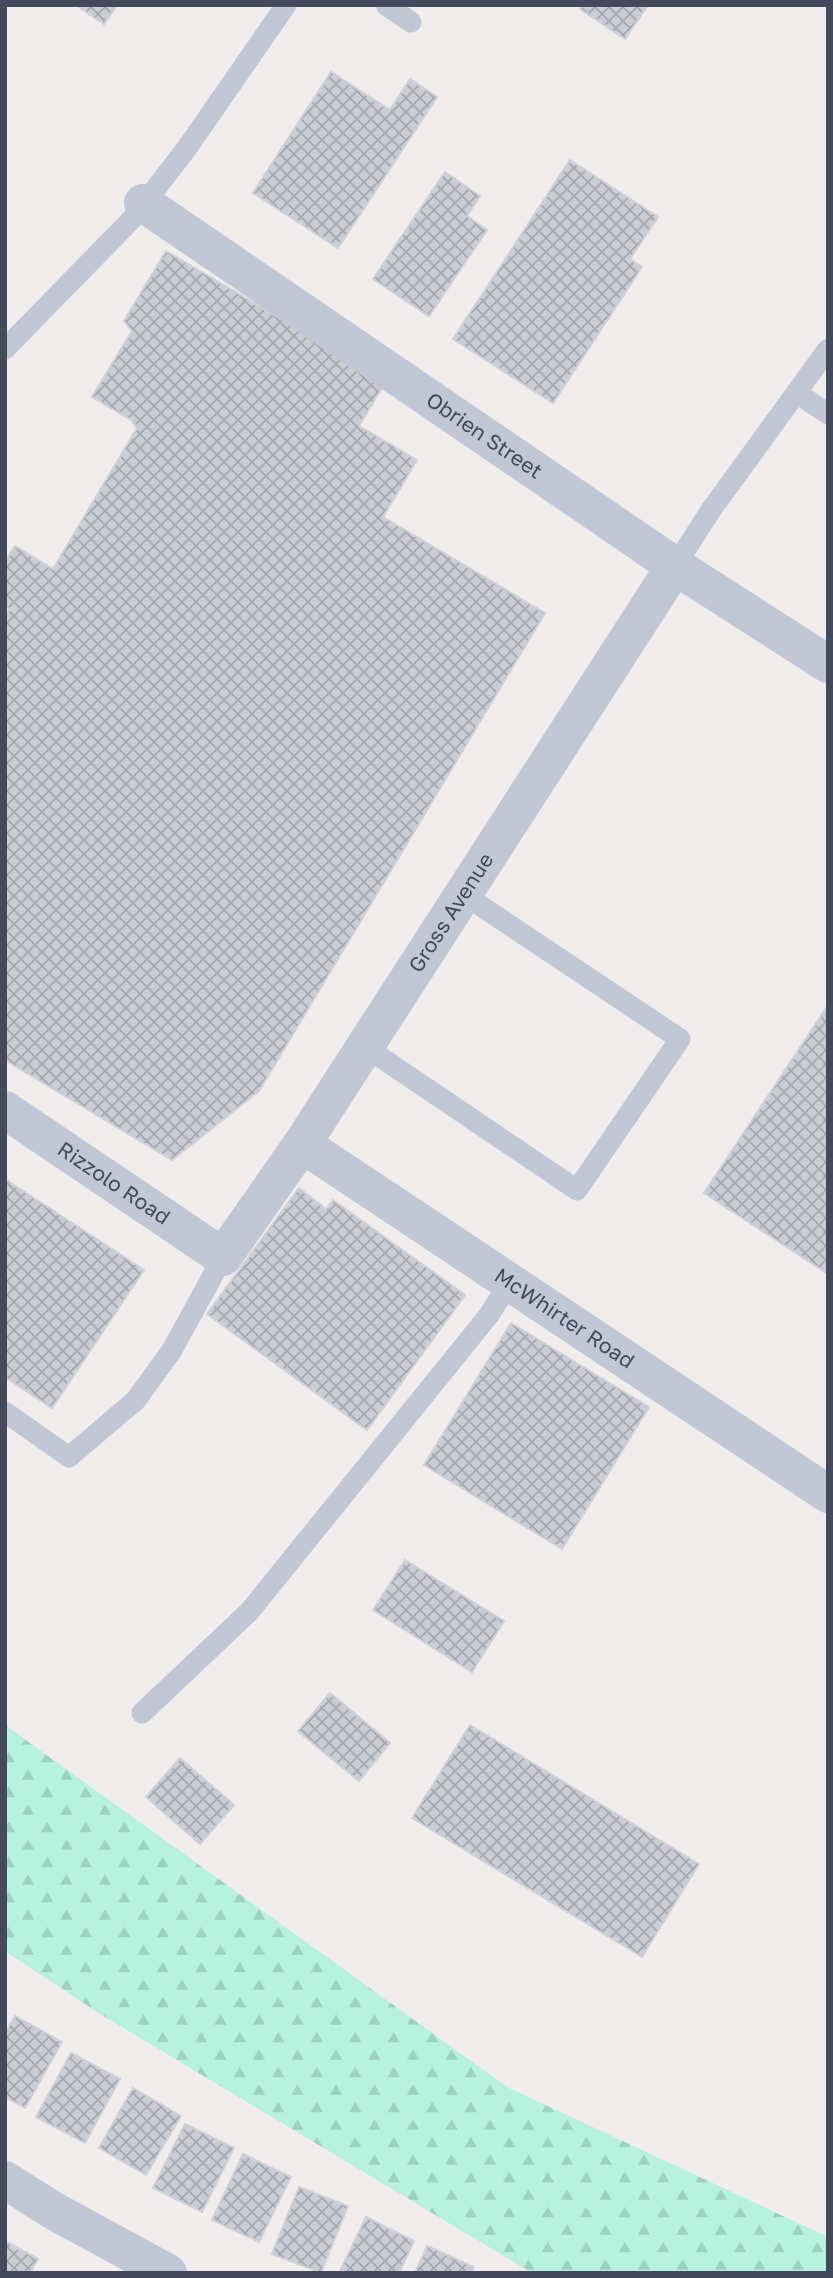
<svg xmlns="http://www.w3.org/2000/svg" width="833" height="2278" font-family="'Golos Text',sans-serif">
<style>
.forest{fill:url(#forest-firs)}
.building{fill:url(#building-cross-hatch);stroke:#d0d0d9;stroke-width:2}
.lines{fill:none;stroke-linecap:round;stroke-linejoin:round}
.lane{stroke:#c2c7d6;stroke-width:21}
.street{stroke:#c2c7d6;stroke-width:38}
.labels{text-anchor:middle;stroke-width:7;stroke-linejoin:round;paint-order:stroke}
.street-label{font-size:21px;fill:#444a5c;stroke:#fff}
</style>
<defs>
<pattern id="forest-firs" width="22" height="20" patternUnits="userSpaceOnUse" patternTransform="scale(1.75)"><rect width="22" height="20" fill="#b6f2dd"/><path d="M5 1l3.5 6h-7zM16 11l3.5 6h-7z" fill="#9ed1c0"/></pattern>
<pattern id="building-cross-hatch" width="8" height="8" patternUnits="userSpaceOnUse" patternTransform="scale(1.75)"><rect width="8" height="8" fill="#cbcdd5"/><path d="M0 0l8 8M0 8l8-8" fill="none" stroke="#a6a8b0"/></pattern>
</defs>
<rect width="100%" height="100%" fill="#f0edec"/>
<path class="forest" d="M5,1725L507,2087L828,2237V2273H532L100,2014L5,1951Z"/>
<g class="building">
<path d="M76,5H117L104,24Z"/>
<path d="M583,5H648L625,39L580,9Z"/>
<path d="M331,72L390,110L410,79L437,97L338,248L253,193Z"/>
<path d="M570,160L658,217L630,259L642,267L553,403L453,339Z"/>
<path d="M445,172L480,196L467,216L487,230L429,316L373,279Z"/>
<path d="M166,251L386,381L359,426L417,460L383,517L545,613L259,1091L172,1160L5,1060V616L10,609L5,606V562L15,546L53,569L137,428L131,420L92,397L132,331L124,321Z"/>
<path d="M828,1005V1274L704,1193Z"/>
<path d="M5,1179L144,1270L52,1408L5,1377Z"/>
<path d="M299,1188L326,1209L333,1200L465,1295L367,1430L207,1314Z"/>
<path d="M511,1323L649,1407L562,1549L424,1465Z"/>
<path d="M405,1560L504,1621L472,1672L373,1610Z"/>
<path d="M330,1693L390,1743L359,1781L298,1731Z"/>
<path d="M470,1725L699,1864L642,1957L412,1818Z"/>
<path d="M180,1758L234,1805L200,1844L146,1797Z"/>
<path d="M15,2016L62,2042L25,2108L5,2097V2033Z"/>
<path d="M71,2053L120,2079L85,2143L36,2117Z"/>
<path d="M133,2088L181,2116L146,2175L99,2148Z"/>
<path d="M185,2124L234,2148L202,2212L153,2188Z"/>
<path d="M243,2154L291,2177L259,2242L212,2220Z"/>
<path d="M299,2187L348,2206L321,2273L272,2254Z"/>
<path d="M366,2217L414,2241L399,2273H339Z"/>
<path d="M5,2241L38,2259L30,2273H5Z"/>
<path d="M427,2246L474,2267L471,2273H415Z"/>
</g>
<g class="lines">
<g class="lane">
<path d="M386,5L411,22"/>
<path d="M5,349L133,218L187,148L286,5"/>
<path d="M797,393L828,414"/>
<path d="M675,566L711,510L828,349"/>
<path d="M364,1046L577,1190L680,1039L463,894"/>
<path d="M5,1412L69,1457L136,1400L172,1350L223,1257"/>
<path d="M142,1713L249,1612L489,1315L510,1282"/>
</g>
<g class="street">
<path id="s1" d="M143,203L675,566L828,664"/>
<path id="s2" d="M5,1110L223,1257L302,1144L675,566"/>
<path id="s3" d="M302,1144L828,1494"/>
<path d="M5,2180L54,2211L168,2273"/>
</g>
</g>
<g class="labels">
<g class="street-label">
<text dy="7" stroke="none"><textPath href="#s1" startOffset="413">Obrien Street</textPath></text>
<text dy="7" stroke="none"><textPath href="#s2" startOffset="676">Gross Avenue</textPath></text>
<text dy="7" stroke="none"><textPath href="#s2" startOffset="131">Rizzolo Road</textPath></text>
<text dy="7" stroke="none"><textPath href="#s3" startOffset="315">McWhirter Road</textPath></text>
</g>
</g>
<rect width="833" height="2278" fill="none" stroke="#444a5c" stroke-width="14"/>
</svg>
